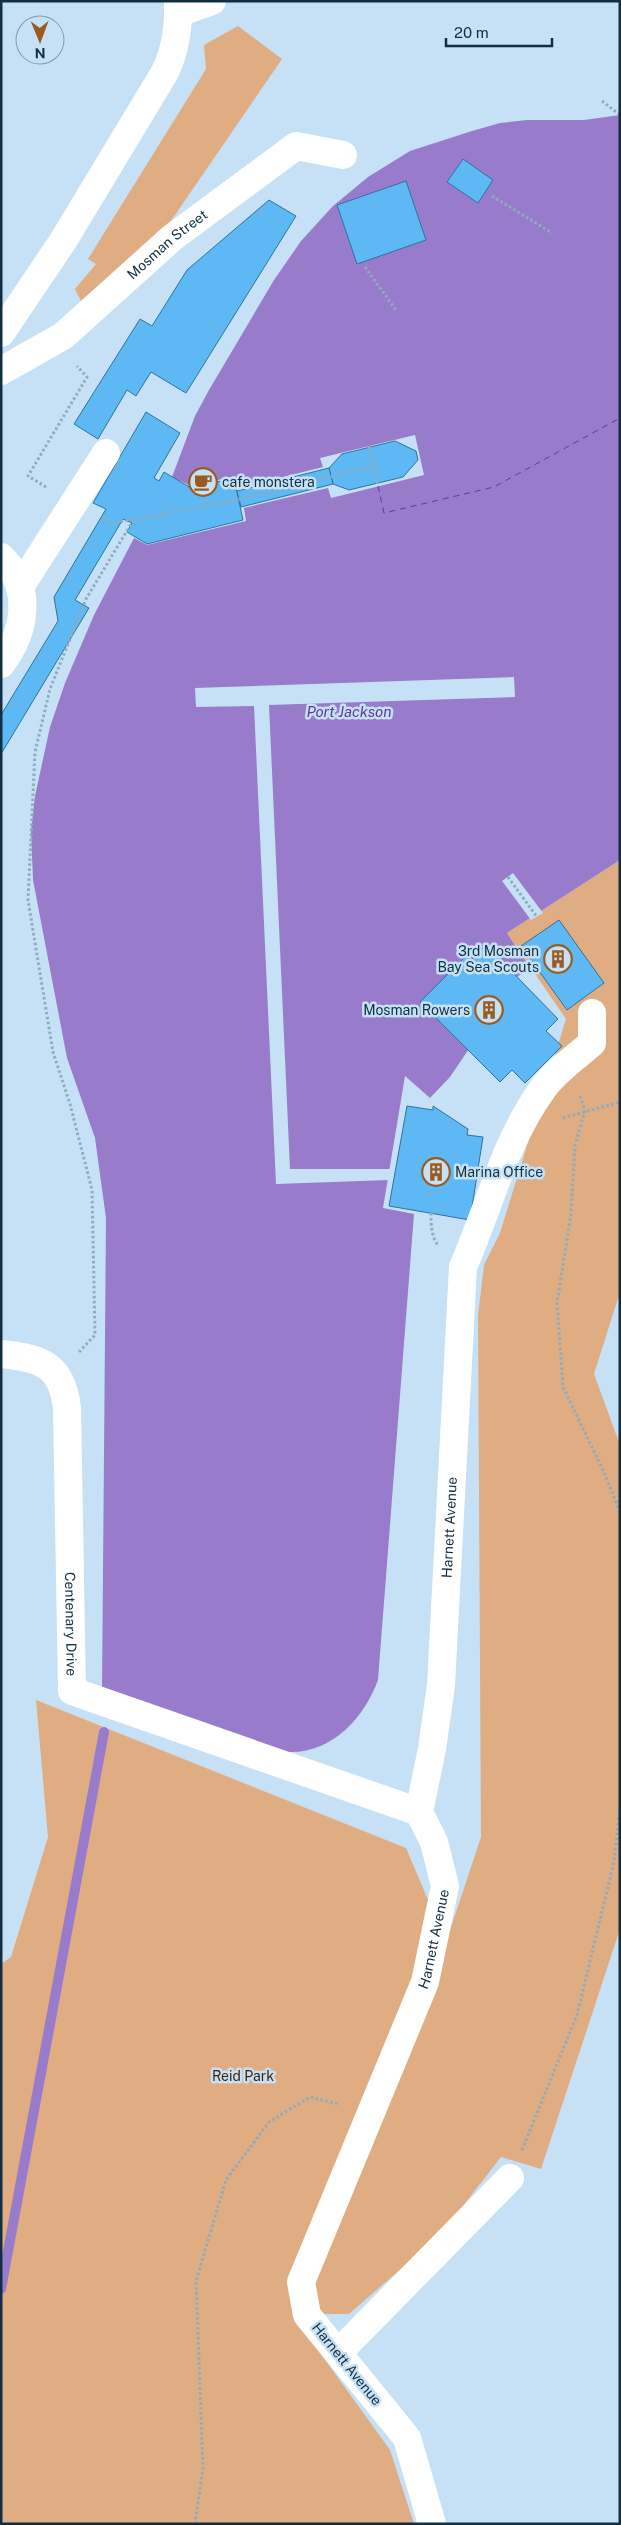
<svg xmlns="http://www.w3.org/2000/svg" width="621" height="2525" font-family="'Public Sans',sans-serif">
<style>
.green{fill:#e0ac81}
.water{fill:#997bcc}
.pier{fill:#c6e1f5}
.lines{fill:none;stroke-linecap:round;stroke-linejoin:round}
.stream{stroke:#997bcc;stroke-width:10}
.ferry{stroke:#613798;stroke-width:1;stroke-dasharray:6 5;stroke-linecap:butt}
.building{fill:#5eb8f3;stroke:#2b73a0}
.path{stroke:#8fabbe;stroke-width:3;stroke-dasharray:2.5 2.5;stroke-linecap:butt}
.minor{stroke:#fff;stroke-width:28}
.labels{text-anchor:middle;stroke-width:5;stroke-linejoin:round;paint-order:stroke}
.street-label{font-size:14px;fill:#112f42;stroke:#c6e1f5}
.poi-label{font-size:14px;fill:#112f42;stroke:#c6e1f5;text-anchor:start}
.park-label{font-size:14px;fill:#412306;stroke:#c6e1f5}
.water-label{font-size:15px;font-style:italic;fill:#613798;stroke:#c6e1f5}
</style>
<rect width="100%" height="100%" fill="#c6e1f5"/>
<g class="green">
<path d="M238,26L282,59L164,231L81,301L75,289L96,264L88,259L206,69L204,45Z"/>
<path d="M620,860V1292L594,1374L620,1445V1929L541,2169L501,2157L442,2233L349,2314H292L390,2450L414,2524H1V1964L11,1957L48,1837L36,1700L406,1848L446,1942L481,1837L478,1316L484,1265L500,1233L566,1019L507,933Z"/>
</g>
<path class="water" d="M620,115V860L507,933L531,969L518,976L450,1077L430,1098L405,1076L383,1208L414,1214L378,1680C363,1721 327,1759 278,1751C256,1747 232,1735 210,1728C174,1715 138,1703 102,1691L106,1218L95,1138L67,1058L33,880L31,831L35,796L50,727L65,683L94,615L134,538L172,477L195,416L209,390L274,280L301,241L333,206L368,177L410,151L472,131L500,123L527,120H584Z"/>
<g class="pier">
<path d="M415,435L424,475L331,498L328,488L244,508L246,521L147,545L134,538L172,477L191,486L235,476L239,488L323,467L320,458Z"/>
<path d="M514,677L515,697L269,705L290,1169H391L389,1180L276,1184L254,706L196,707L195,688Z"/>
<path d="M513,873L543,913L531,920L502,881Z"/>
</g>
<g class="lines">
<path class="stream" d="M1,2289L104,1732"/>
<path class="ferry" d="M378,486L384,513L494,487L620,418"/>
</g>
<g class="building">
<path d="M463,159L493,180L478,203L447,182Z"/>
<path d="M406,181L426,240L357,264L337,205Z"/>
<path d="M269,200L296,216L186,393L151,372L136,396L127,390L98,439L74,424L140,319L152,326L187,270Z"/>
<path d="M146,412L180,433L154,478L159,481L164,472L191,488L234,478L243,520L147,544L127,532L132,523L123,519L75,600L89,608L1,754V715L58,621L54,597L106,509L93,503Z"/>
<path d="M395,441L416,451L418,460L403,477L349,490L333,484L329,468L342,454Z"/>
<path d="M329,468L333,484L241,507L237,491Z"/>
<path d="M559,920L604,983L567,1010L521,946Z"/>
<path d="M486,945L558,1019L546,1031L562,1046L525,1083L512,1070L500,1082L420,1002L466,956L470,961Z"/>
<path d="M407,1106L433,1110V1106L468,1129L467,1135L483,1137L470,1220L389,1206Z"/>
</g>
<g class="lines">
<g class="path">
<path d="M602,101L620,115"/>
<path d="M492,196L552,233"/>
<path d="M365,267L396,310"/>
<path d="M369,446L374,466"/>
<path d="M46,487L28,476L87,377L77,366"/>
<path d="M102,518L111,523L148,517L241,499L374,466L378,486"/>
<path d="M508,877L537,917"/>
<path d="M580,1096L585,1110L575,1145L571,1214L557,1303L563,1387L603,1470L620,1512"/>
<path d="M563,1118L620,1102"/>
<path d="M431,1213C431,1224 431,1236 438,1245"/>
<path d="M79,1352L95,1335L92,1190L70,1104L53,1052L28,900L35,752L50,689L86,599L134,519"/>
<path d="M522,2150L577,2015L614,1862L620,1807"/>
<path d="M195,2524L203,2468L196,2281L226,2180L269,2122L310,2097L339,2104"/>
</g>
<g class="minor">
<path d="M178,13L212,1"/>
<path d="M1,333L63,241L165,72C176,49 179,27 178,1"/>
<path id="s1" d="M1,371L63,336L173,237L296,146L343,155"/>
<path d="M1,557C33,588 26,631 1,664"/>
<path d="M20,587L106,453"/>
<path id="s2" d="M1,1354C42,1358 62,1365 67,1408L72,1691L419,1812"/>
<path d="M338,2353L510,2178"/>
<path id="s3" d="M432,2524L407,2438L307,2315L301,2282L425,1982L445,1886L434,1842L419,1812L432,1749L441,1685L463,1267C489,1208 504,1143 542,1090C554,1072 576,1057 592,1043V1013"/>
</g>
</g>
<defs>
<symbol id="cafe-ring" viewBox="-11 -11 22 22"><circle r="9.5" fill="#c6e1f5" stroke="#995b20" stroke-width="1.5"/><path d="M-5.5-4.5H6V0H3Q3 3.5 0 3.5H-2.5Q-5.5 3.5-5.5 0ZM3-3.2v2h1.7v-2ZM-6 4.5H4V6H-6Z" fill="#995b20"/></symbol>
<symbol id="building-ring" viewBox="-11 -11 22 22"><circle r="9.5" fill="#c6e1f5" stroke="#995b20" stroke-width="1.5"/><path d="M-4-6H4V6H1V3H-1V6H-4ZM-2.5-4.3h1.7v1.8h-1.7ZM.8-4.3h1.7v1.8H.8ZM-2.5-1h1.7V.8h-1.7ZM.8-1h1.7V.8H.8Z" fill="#995b20"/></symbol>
</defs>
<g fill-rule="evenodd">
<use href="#cafe-ring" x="187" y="466" width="32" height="32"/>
<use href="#building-ring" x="542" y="943" width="32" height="32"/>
<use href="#building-ring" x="473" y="994" width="32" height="32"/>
<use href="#building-ring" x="420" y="1156" width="32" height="32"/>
</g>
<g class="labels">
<g class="street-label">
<text dy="5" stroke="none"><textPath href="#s1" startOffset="210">Mosman Street</textPath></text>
<text dy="5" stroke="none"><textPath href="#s3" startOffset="1070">Harnett Avenue</textPath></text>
<text dy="5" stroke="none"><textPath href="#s2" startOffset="312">Centenary Drive</textPath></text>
<text dy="5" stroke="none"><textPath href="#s3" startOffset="650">Harnett Avenue</textPath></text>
<text transform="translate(347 2364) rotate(51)" y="5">Harnett Avenue</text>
</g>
<g class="poi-label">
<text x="222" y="487">cafe monstera</text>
<text x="539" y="956" text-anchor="end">3rd Mosman<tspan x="539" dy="16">Bay Sea Scouts</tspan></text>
<text x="470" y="1015" text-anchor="end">Mosman Rowers</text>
<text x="455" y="1177">Marina Office</text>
</g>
<g class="park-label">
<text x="243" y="2081">Reid Park</text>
</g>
<g class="water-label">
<text x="349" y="717">Port Jackson</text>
</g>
</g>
<rect width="621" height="2525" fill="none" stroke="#112f42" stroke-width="5"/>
<g transform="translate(40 40) rotate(179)"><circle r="24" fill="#c6e1f5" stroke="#7e9aad"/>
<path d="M0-4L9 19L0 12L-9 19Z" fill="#995b20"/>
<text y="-8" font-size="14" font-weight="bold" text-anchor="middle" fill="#112f42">N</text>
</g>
<path d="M446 38v8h106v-8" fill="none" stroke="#112f42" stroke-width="2.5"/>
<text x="454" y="38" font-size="15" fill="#112f42" stroke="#c6e1f5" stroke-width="4" paint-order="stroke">20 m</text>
</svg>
